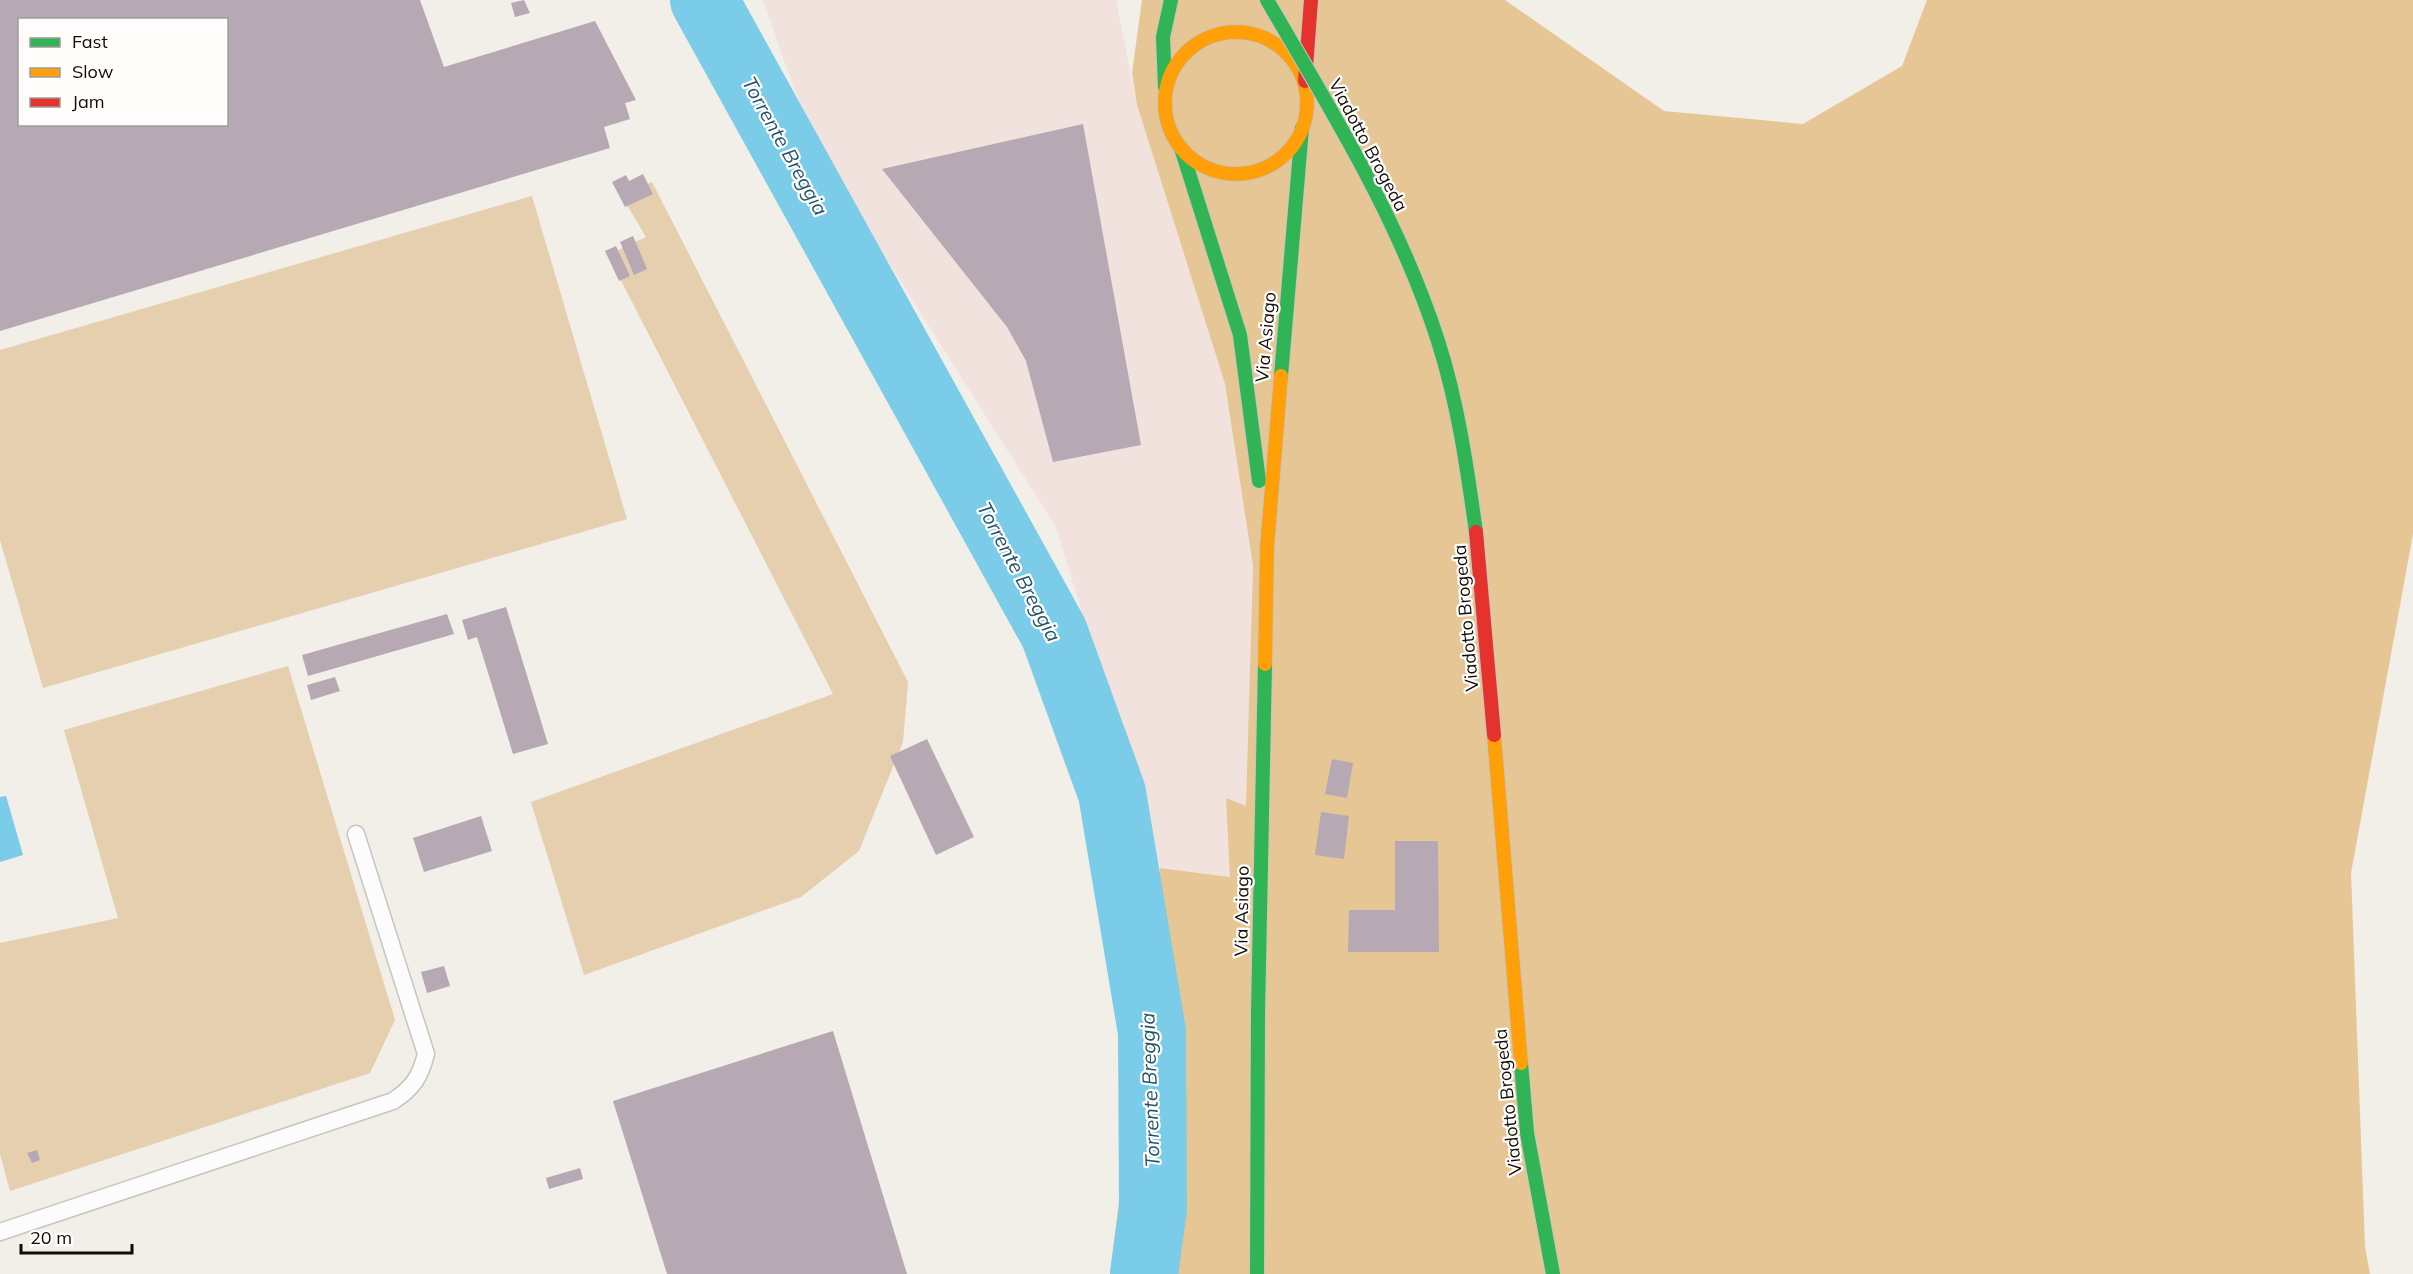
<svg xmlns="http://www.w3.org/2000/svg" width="2413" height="1274" font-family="Mulish,sans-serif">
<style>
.commercial{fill:#f1e2dd}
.green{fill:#e5cfaf}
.forest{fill:#e5c694}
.water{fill:#7acce8}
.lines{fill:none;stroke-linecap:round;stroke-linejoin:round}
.river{stroke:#7acce8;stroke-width:68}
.building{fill:#b6a9b3;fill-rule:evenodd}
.lane-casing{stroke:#c8c5c0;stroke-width:19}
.fast-casing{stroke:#c8c5c0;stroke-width:16}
.slow-casing{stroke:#c8c5c0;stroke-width:16}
.jam-casing{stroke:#c8c5c0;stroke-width:16}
.lane{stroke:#fdfcfc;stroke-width:16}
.fast{stroke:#30b455;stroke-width:14}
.slow{stroke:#ff9f0a;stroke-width:14}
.jam{stroke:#e5322d;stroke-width:14}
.fast-bridge-casing{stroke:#c8c5c0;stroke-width:16;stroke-linecap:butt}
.slow-bridge-casing{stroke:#c8c5c0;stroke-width:16;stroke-linecap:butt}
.jam-bridge-casing{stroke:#c8c5c0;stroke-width:16;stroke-linecap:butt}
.fast-bridge{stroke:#30b455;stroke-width:14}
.slow-bridge{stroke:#ff9f0a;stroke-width:14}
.jam-bridge{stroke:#e5322d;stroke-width:14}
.labels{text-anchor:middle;stroke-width:4.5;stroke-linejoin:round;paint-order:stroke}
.street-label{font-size:18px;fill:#0f0c09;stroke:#fefdfb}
.water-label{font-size:20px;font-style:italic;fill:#235466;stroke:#fefdfb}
</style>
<rect width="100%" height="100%" fill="#f2eee8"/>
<path class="commercial" d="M763,0H1116L1137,106L1225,384L1253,566L1247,807L1227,798L1231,877L1160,868L1056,527L841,187L794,89Z"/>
<g class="green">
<path d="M652,182L908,682L903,742L859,851L801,897L584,975L531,802L833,694L608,255L646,237L621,195Z"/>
<path d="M532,196L627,519L43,688L0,540V350Z"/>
<path d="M288,666L395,1020L370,1073L10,1191L0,1154V943L118,918L64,730Z"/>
</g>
<path class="forest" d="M1142,0H1505L1664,111L1803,124L1902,66L1927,0H2413V534L2351,873L2365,1247L2370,1274H1110L1160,868L1230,877L1226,798L1246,806L1253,566L1225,384L1137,105L1132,73Z"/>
<path class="water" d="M6,796L23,855L0,862V797Z"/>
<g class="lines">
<path class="river" d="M704,0L1054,633L1112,793L1152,1032L1153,1208L1144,1274"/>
</g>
<g class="building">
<path d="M0,0H420L444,67L595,21L636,100L625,103L630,119L604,127L610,148L0,331ZM20,20H226V124H20Z"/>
<path d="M524,0L530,13L515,17L511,3Z"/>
<path d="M1083,124L1141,445L1053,462L1026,361L1007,327L882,169Z"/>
<path d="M643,174L653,194L625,207L612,182L626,175L629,181Z"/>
<path d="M633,236L647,269L634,275L620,242Z"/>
<path d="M616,246L630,276L619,281L605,251Z"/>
<path d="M506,607L548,744L513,754L477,637L468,640L462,620Z"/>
<path d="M447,614L454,634L308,676L302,655Z"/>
<path d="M335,677L340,691L311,700L307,685Z"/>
<path d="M927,739L974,837L936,855L890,756Z"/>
<path d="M1332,759L1353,763L1347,798L1325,794Z"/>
<path d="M1321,812L1349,816L1344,859L1315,855Z"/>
<path d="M481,816L492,851L424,872L413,838Z"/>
<path d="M1395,841H1438L1439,952H1348L1349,910H1395Z"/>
<path d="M444,966L450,986L427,993L421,972Z"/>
<path d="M833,1031L907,1274H667L613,1101Z"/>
<path d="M37,1150L40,1160L32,1163L27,1153Z"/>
<path d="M580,1168L583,1179L549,1189L546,1178Z"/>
</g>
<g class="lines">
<defs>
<path id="lane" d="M0,1232L393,1101C413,1088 420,1077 426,1054L356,834"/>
<g id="fast">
<path d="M1165,87L1163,37L1171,0"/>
<path d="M1181,148L1240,335L1259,481"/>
<path d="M1281,376L1302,128"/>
<path d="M1257,1274L1258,1013L1265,664"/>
</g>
<g id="slow">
<circle cx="1236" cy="103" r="71"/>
<path d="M1265,664L1267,548L1281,376"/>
</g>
<path id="jam" d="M1305,81L1311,0"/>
</defs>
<use href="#lane" class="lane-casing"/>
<use href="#fast" class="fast-casing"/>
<use href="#slow" class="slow-casing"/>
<use href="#jam" class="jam-casing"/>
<use href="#lane" class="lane"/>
<use href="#fast" class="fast"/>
<use href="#slow" class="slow"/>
<use href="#jam" class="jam"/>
<defs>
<g id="fast-bridge">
<path d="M1267,0C1331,110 1399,219 1438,341C1458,403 1467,468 1476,532"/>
<path d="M1521,1063L1527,1133L1553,1274"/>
</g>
<path id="slow-bridge" d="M1494,735L1521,1063"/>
<path id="jam-bridge" d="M1476,532L1494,735"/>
</defs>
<use href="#fast-bridge" class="fast-bridge-casing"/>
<use href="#slow-bridge" class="slow-bridge-casing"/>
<use href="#jam-bridge" class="jam-bridge-casing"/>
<use href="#fast-bridge" class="fast-bridge"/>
<use href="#slow-bridge" class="slow-bridge"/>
<use href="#jam-bridge" class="jam-bridge"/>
</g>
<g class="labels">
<g class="street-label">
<text transform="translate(1368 145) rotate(62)" y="6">Viadotto Brogeda</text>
<text transform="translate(1266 337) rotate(-85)" y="6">Via Asiago</text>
<text transform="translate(1466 618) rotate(-95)" y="6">Viadotto Brogeda</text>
<text transform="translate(1242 911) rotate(-89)" y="6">Via Asiago</text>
<text transform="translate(1508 1102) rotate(-96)" y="6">Viadotto Brogeda</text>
</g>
<g class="water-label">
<text transform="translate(785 146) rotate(61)" y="7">Torrente Breggia</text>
<text transform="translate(1019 572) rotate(62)" y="7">Torrente Breggia</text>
<text transform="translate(1150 1090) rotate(-92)" y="7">Torrente Breggia</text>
</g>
</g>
<rect x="18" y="18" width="210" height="108" fill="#fefdfb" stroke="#9e9d9a" stroke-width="1.5"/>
<rect x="30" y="38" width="30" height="9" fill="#30b455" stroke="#9e9d9a" stroke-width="1.5"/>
<text x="72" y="48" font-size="18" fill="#0f0c09">Fast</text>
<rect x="30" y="68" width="30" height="9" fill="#ff9f0a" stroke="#9e9d9a" stroke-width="1.5"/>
<text x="72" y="78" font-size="18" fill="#0f0c09">Slow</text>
<rect x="30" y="98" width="30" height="9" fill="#e5322d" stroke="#9e9d9a" stroke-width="1.5"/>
<text x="72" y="108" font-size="18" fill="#0f0c09">Jam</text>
<path d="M21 1244v9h111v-9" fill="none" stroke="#0f0c09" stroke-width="3"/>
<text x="30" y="1244" font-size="18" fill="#0f0c09" stroke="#fefdfb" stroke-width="4.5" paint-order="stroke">20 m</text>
</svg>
